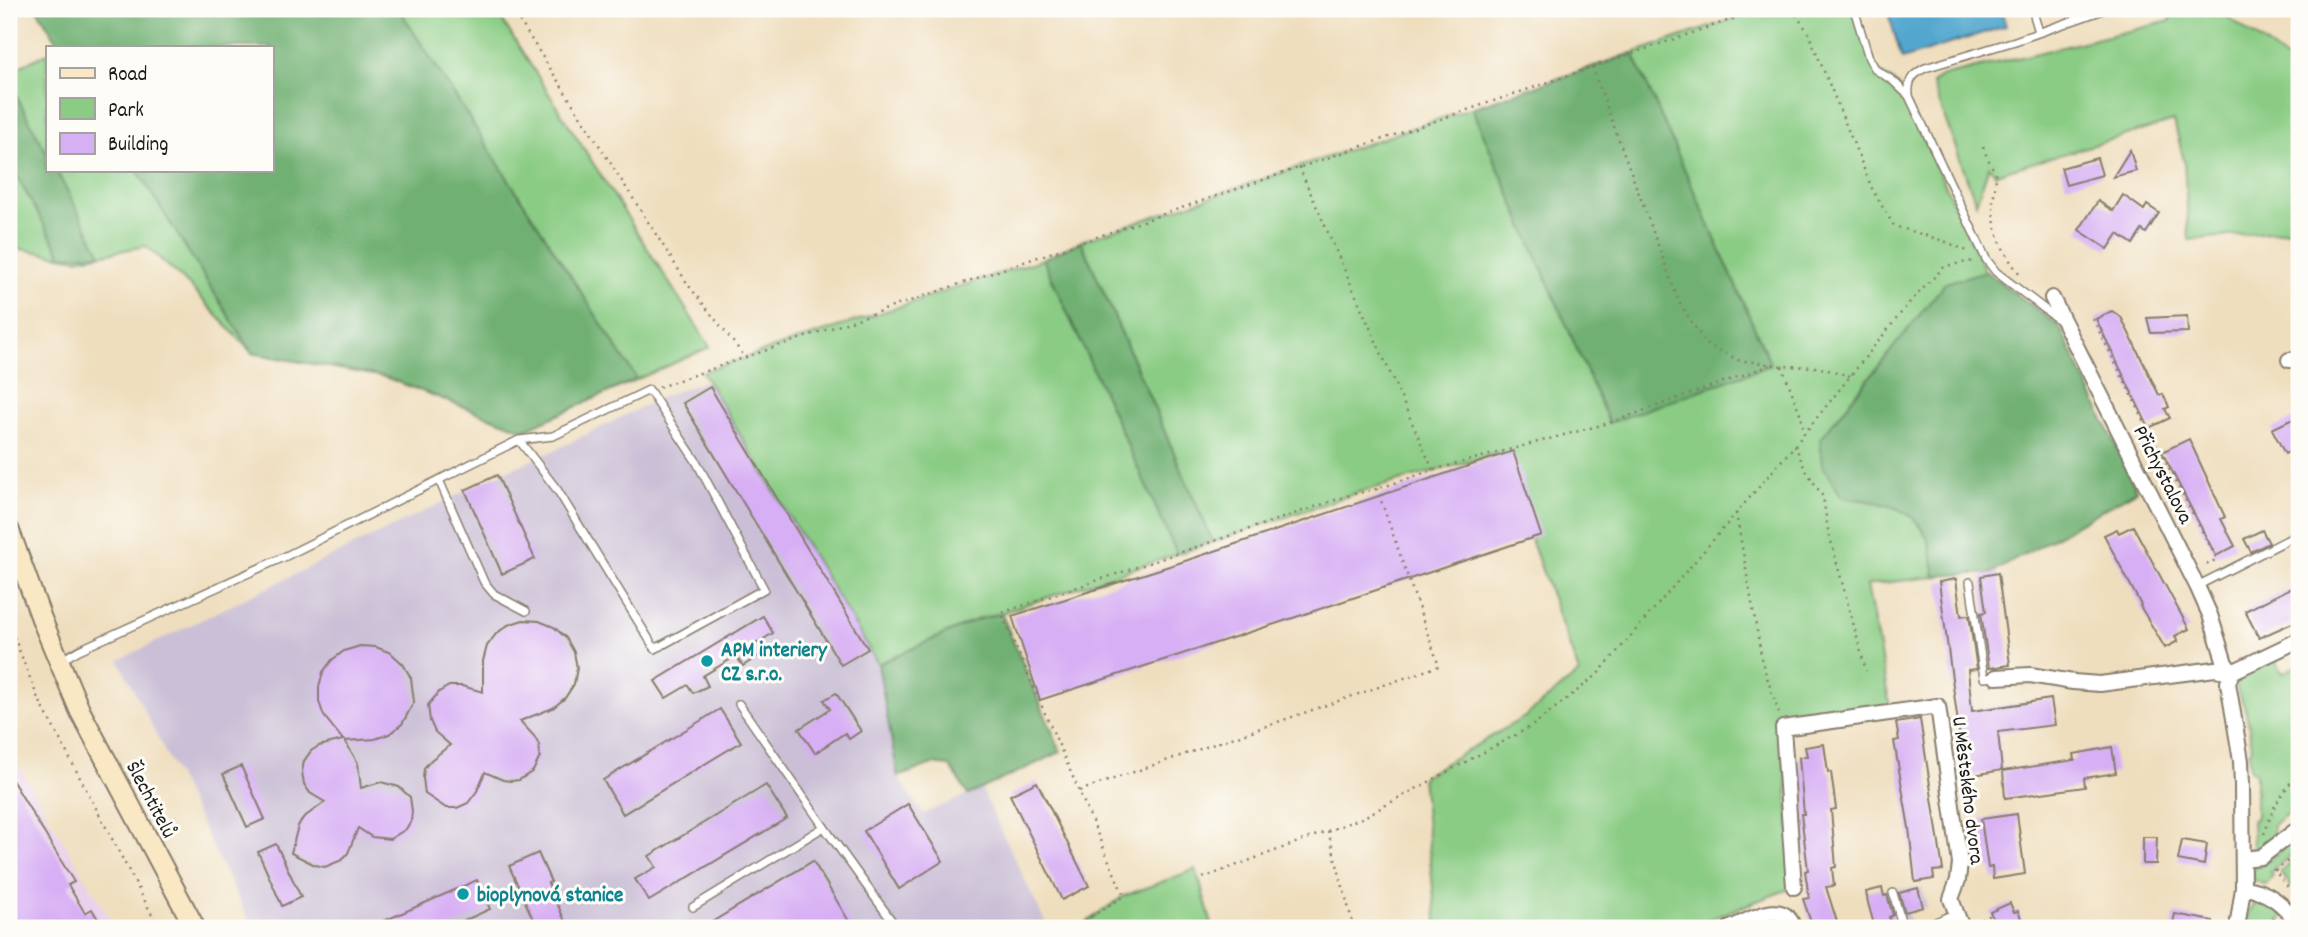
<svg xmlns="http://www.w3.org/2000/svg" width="2308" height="937" font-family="Dekko,sans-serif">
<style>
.built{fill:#ead1ec}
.industrial{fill:#cabfd6}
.green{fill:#8acc84;stroke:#537450;stroke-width:2}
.forest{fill:#6fb072;stroke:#466647;stroke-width:2}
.water{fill:#53a7cf;stroke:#386276;stroke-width:2}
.building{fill:#d7aff4}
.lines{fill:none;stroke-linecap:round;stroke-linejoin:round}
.lane-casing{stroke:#867d6d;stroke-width:10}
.street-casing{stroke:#867d6d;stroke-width:18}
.secondary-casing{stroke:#867d6d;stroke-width:23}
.path{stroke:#867d6d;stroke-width:2.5;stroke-dasharray:2 5;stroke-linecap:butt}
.lane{stroke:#fff;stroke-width:7}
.street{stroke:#fff;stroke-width:14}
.secondary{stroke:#fae7c3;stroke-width:19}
.culture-dot{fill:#0f9aa8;stroke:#fdfcf7;stroke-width:2.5}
.labels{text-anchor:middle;stroke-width:6;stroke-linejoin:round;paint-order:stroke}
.street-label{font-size:21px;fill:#1c1c1c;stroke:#fdfcf7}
.culture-label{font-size:21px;font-weight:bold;fill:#0d838f;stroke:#fdfcf7;text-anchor:start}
</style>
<rect width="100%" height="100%" fill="#fdfcf7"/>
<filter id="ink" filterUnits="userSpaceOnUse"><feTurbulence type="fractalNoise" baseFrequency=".0143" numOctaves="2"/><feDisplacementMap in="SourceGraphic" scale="14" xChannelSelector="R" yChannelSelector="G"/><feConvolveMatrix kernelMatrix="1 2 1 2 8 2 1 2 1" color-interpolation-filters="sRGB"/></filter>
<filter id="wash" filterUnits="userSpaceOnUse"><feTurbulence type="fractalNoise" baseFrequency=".00686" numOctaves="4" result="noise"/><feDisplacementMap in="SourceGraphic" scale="28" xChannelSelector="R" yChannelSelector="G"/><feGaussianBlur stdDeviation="1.57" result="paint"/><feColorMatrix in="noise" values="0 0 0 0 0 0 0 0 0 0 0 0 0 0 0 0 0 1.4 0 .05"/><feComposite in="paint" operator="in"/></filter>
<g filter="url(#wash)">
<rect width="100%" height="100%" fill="#efdebe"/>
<path class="built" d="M9,750L115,928H9Z"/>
<g class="industrial">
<path d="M707,380L868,649L878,664L898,777L923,814L981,789L1048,928H253L119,660L509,470L551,452L664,396Z"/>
<path d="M1922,888L1927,907L1907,912L1912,928H1875L1865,890Z"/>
</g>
<g class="green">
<path d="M37,9H495L710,347L524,430L385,377L252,353L188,284L146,246L77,259L9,247V72L47,53V170H271V47H57V41Z"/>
<path d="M1762,9H1854L1876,70L1898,85L1906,100L1985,271L2059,326L2137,490L1940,576L1867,585L1891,712L1783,728L1794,887L1686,928H1437L1422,777L1526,716L1579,673L1500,453L1353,494L1213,542L1081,241Z"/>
<path d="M2175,9H2217L2289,61L2299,74V229L2189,240L2184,161L2174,121L1995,174L1989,166L1976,203L1932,83L1943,76L2170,21Z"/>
<path d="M1043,259L1177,554L1001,613L976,620L878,664L702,372Z"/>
<path d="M2275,659L2282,673L2299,665V804L2273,825V842L2257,850L2253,848L2252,821L2256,817V774L2250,769L2249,751L2252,749C2250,736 2249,722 2245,709C2243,700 2232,690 2240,678C2246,669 2266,664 2275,659Z"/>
<path d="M2299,835V849L2270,872L2273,875L2266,885L2254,880L2252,875L2254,867L2263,864Z"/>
<path d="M2299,857V896L2280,872Z"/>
<path d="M1196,869L1213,928H1078L1124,896Z"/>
<path d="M2265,901L2284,915L2276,925L2278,928H2246C2248,915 2249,902 2265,901Z"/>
</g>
<g class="forest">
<path d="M37,9H399L637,379L524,430L385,377L252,353L137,170H271V47H61Z"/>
<path d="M1633,53L1771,365L1609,423L1472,108Z"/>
<path d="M9,82L47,154V170H56L101,254L62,256L9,163Z"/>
<path d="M1081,241L1213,542L1177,554L1043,259Z"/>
<path d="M1985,271L2059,326L2137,490L1992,573L1935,576C1933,566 1932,554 1929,543C1916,503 1877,503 1842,497L1822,465L1820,439L1945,283Z"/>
<path d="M1001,613L1061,752L968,795L950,766L932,764L898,777L878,664L976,620Z"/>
</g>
<path class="water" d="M1887,9H2001L2006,26L1902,59Z"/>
<g id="blocks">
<g class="building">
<path d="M2130,150L2136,171L2113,177Z"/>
<path d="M2097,158L2102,175L2066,185L2061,168Z"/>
<path d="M2123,195L2144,210L2147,205L2159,213L2146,233L2142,230L2133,244L2118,234L2108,249L2079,230L2098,201L2113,211Z"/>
<path d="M2112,311L2121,317L2159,395L2163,394L2169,407L2165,409L2170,418L2149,428L2096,319Z"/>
<path d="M2187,316L2188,332L2151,333L2147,318Z"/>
<path d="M710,387L868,649L841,665L683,403Z"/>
<path d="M2299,416V447L2285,454L2272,429Z"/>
<path d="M2189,439L2225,517L2221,519L2235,546L2216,556L2162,452Z"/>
<path d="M1513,451L1541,535L1278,623L1040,700L1012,616L1182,562Z"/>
<path d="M497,475L535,559L502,574L465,490Z"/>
<path d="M2133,526L2189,629L2175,636L2178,641L2165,648L2140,606L2141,605L2104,535L2117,529L2119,533Z"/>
<path d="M2262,530L2269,543L2251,552L2244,539Z"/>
<path d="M1998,573L2010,665L1989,668L1981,613L1986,612L1981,576Z"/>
<path d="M1956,579L1961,616L1969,615L1977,669L1968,670L1972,711L2051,699L2055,725L1998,732L2002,770L1969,776L1965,737L1960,738L1939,582Z"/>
<path d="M2299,584V620L2259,638L2245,611Z"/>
<path d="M763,616L773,633L751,647L757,657L743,666L736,656L703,676L708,686L693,693L688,685L666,698L655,681Z"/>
<path d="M523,620L539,621L554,627L566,638L574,652L577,668L574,684L565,698L553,708L520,721L534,736L539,745L540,757L533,771L519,780L511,781L503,780L485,772L477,791L468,803L457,808H446L425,794L423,778L424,768L431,760L450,745L435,732L430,721L428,705L439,692L449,686H462L483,692V661L487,646L496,634L508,625Z"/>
<path d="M360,646L376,647L391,653L403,664L411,678L414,702L402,724L389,734L375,739L345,741L358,763L361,788L381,782L399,787L410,797L412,811L411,821L406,829L390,839L372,837L358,828L348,853L342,860L325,867L315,865L291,853L298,826L303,818L325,802L310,793L304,784L302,772L304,761L311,751L319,746L343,740L324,716L319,702V687L323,672L332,660L344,651Z"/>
<path d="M836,693L861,731L849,739L845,733L815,753L799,729L830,709L824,700Z"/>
<path d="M720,709L741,742L623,814L603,780Z"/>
<path d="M1920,719L1943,870L1933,871L1934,879L1915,882L1909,828L1894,741L1899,740L1896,723Z"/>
<path d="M1824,744L1828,772H1831L1836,809L1831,810L1836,867L1832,868L1834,886L1826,887L1839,928H1813L1803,899L1809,898L1805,871L1808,870L1801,814H1804L1799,757L1807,756L1805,747Z"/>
<path d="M2112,747L2116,773L2084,778L2085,787L2005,798L2003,771L2075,760L2074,754Z"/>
<path d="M241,766L265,819L247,827L223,774Z"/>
<path d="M9,775L74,882L68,885L85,913L92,909L103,928H9Z"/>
<path d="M1037,782L1089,886L1062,900L1010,795Z"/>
<path d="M766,785L787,818L649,901L635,879L656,867L649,856Z"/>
<path d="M908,804L943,861L899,889L864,831Z"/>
<path d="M2017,814L2025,874L1993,879L1992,867L1988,868L1981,819Z"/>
<path d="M2143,837H2157L2156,864H2143Z"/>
<path d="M2182,840L2207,844L2204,865L2178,860Z"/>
<path d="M276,844L301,897L282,906L258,852Z"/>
<path d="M538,853L551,882L548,883L568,928H537L509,866Z"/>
<path d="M813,861L853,928H702Z"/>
<path d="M477,880L490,909L448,928H368Z"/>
<path d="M1882,888L1884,896L1887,895L1893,915L1889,917L1892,928H1875L1868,903L1866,892Z"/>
<path d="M1918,888L1923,907L1905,912L1899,893Z"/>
<path d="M2010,903L2014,912L2018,911L2025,928H1998L1990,912Z"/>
<path d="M2175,914L2213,921L2212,928H2172Z"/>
</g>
</g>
</g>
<g filter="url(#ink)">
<use href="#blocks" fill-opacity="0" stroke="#867d6d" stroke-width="2"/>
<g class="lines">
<defs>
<g id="lane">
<path d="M1854,9L1869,58L1876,70L1892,80L1909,96L1986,259L1996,272L2060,321"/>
<path d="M2032,9L2039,32"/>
<path d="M1909,95C1908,80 1912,75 1925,68L2015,41L2106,9"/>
<path d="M439,480L484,582L494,594L526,611"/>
<path d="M1970,582L1984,678L1996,677"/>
<path d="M2197,586L2299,534"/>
<path d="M60,661L79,650L284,557L519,440L558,491L655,649L764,589L696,461L649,390L553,436L519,440"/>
<path d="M739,704L824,827"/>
<path d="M1893,893L1903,928"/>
<path d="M693,907L824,827L894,924V928"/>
<path d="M1922,928L1956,913"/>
</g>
<g id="street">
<path d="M2052,298L2197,586L2210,615L2225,663L2232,672"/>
<path d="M2289,360H2299"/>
<path d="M2232,672L2228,683L2241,761L2242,785L2243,888L2237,928"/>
<path d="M2232,672L2299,640"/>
<path d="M1996,677L2030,675L2073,682L2100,684L2215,669L2232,672"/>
<path d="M2243,859L2261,857L2299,828"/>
<path d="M1794,887L1783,728L1938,706L1960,863L1958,880L1951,899L1962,928"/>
<path d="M2243,888C2268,890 2284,905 2299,924"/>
<path d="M1730,928C1751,920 1783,897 1794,928"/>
</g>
<path id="secondary" d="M9,530L42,620L80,711L195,928"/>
</defs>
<use href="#lane" class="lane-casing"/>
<use href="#street" class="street-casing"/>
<use href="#secondary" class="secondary-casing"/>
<g class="path">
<path d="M512,9L689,286L745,357"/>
<path d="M1792,9L1808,32L1873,191L1894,226L1944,241L1967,251"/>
<path d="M1592,67L1679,302L1706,344L1738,360L1782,366L1817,367L1850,376"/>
<path d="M1983,147C1986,156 1992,166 1995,173C1997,180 1994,193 1993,201C1993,230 2001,250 2019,273"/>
<path d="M1299,167L1433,470"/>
<path d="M2093,319L2162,456L2217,559L2204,566"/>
<path d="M1782,366L1801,416L1804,433"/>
<path d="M659,387L1762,9"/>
<path d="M1795,445L1804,467L1823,497L1828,530L1866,671"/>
<path d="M1736,513L1763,665L1779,714"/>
<path d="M9,624L37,696L159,928"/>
<path d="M1079,791L1001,613L1353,494L1377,489L1433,470L1609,423L1771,365"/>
<path d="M1328,831L1354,928"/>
<path d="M2264,834L2275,805L2293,779L2299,766"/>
<path d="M2273,869L2291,891"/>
<path d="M2275,871L2299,852"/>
<path d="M1203,878L1362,818L1532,726L1597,675L1795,445L1909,303L1945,266L1973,261"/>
<path d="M2273,918L2276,928"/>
<path d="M1975,922L1991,915"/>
<path d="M1073,928L1124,896L1079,791L1439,666L1377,489"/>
</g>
<use href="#lane" class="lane"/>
<use href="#street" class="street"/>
<use href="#secondary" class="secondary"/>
</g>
</g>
<g class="culture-dot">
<circle cx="707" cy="661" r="7"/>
<circle cx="463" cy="894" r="7"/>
</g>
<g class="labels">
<g class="street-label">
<text transform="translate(2164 474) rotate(63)" y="7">Přichystalova</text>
<text transform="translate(1969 790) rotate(83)" y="7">U Městského dvora</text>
<text transform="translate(152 799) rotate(62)" y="7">Šlechtitelů</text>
</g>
<g class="culture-label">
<text x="721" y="656">APM interiery<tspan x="721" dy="24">CZ s.r.o.</tspan></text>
<text x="477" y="901">bioplynová stanice</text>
</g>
</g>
<rect width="2308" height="937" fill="none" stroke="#fdfcf7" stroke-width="35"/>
<rect x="46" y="46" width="228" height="126" fill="#fdfcf7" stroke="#a3a29f" stroke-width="2"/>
<rect x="60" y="68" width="35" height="10" fill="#fae7c3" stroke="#a3a29f" stroke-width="2"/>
<text x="108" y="80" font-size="21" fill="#1c1c1c">Road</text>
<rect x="60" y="98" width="35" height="21" fill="#8acc84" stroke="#a3a29f" stroke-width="2"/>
<text x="108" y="116" font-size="21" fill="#1c1c1c">Park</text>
<rect x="60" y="133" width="35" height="21" fill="#d7aff4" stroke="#a3a29f" stroke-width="2"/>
<text x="108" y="150" font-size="21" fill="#1c1c1c">Building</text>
</svg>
